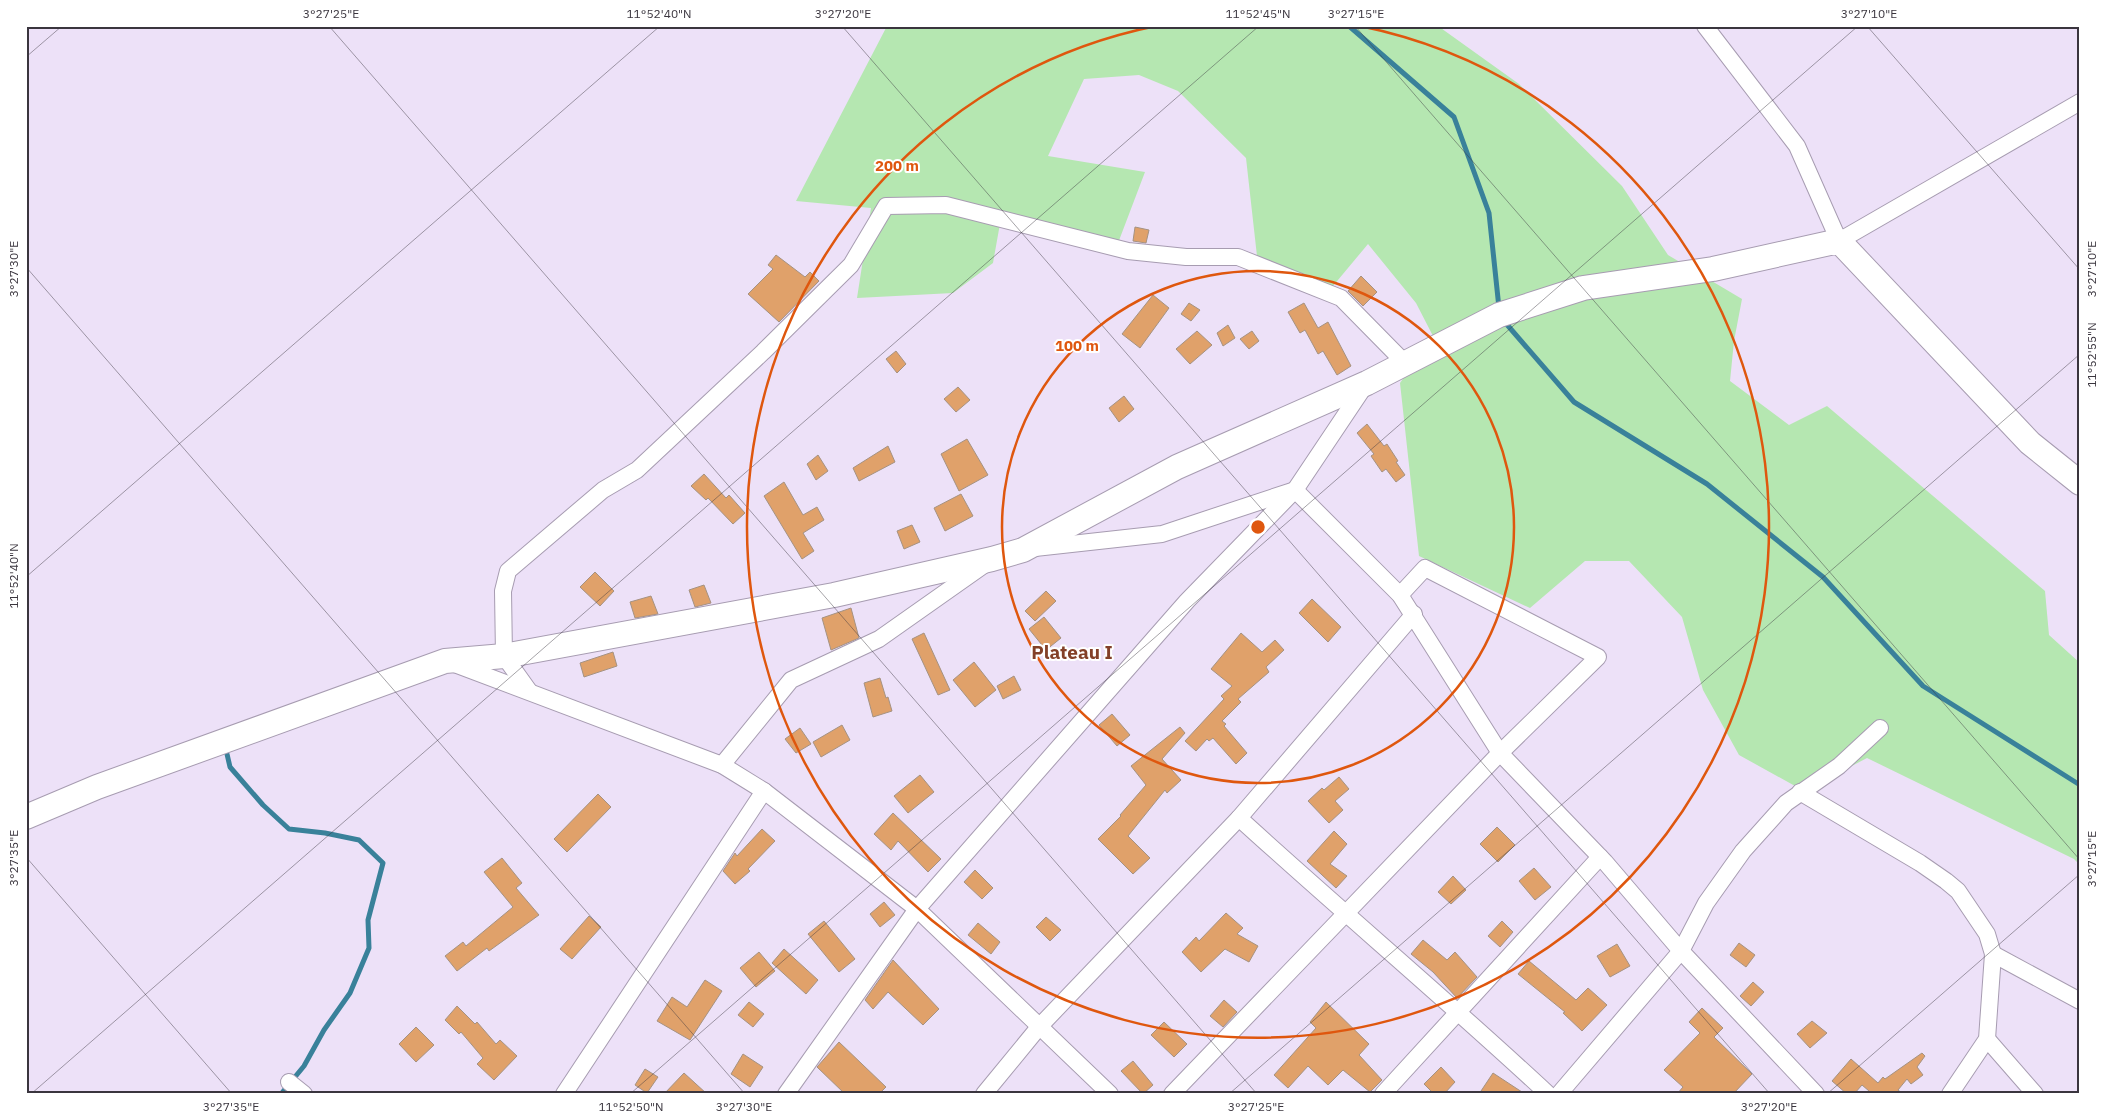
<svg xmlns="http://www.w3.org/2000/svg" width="2106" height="1120" font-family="'IBM Plex Sans',sans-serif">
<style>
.green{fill:#b5e7b1}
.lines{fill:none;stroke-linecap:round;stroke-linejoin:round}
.stream{stroke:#39819a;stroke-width:5}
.building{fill:#e0a16a;stroke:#a59282}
.street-casing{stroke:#a79cb1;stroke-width:18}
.secondary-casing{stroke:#a79cb1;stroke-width:26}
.street{stroke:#fff;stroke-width:16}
.secondary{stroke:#fff;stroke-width:24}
.ticks{fill:none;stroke:#3a353e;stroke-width:1;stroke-opacity:0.45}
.ring{fill:none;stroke:#df570e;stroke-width:2.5}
.labels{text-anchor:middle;stroke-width:4;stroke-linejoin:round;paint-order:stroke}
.district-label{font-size:19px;font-weight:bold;fill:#834028;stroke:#fff}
.centre{fill:#df570e;stroke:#fff;stroke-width:2.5}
.ring-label{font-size:15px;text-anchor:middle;font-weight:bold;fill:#df570e;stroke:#fff;stroke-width:4;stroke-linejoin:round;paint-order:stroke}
.neatline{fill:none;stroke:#3a353e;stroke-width:2}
.ticks-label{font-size:12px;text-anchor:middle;fill:#3a353e}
</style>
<rect width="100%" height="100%" fill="#ede1f8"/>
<path class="green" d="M887,26H1438L1519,84L1622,186L1668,255L1742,299L1734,341L1730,381L1789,425L1827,406L2045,591L2049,635L2080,663V865L2074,859L1867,758L1804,791L1739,755L1703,690L1682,617L1629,561H1585L1530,608L1419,556L1400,383L1433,336L1416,303L1368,244L1333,286L1258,265L1246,158L1178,91L1139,75L1084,79L1048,156L1145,172L1115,251L1001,218L993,263L953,293L857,298L871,208L796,201Z"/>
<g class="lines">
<g class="stream">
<path d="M1349,26L1454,117L1489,213L1499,308"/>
<path d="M1503,320L1574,402L1707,484L1823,577L1923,686L2080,785"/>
<path d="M227,754L230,767L263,805L289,829L325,833L359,840L383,863L368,920L369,948L350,993L324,1030L304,1066L281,1094"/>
</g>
</g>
<g class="building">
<path d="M1135,227L1149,230L1146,243L1133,241Z"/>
<path d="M776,255L805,277L810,272L819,281L779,322L748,294L773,269L768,265Z"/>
<path d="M1361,276L1377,292L1363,306L1348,291Z"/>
<path d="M1153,295L1169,308L1140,348L1122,334Z"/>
<path d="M1189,303L1200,310L1191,321L1181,314Z"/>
<path d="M1304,303L1318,328L1328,322L1351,366L1337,375L1323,351L1318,354L1305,330L1300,333L1288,312Z"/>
<path d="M1228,325L1235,338L1223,346L1217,333Z"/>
<path d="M1197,331L1212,345L1190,364L1176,349Z"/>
<path d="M1252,331L1259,341L1249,349L1240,339Z"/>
<path d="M896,351L906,364L897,373L886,359Z"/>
<path d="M958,387L970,400L956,412L944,399Z"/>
<path d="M1124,396L1134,409L1119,422L1109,408Z"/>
<path d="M1367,424L1384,446L1387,444L1398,461L1396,462L1405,475L1396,482L1386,469L1382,472L1371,456L1374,454L1357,433Z"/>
<path d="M967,439L988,475L959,491L941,454Z"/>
<path d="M888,446L895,462L859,481L853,468Z"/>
<path d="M818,455L828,471L816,480L807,464Z"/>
<path d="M704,474L726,498L729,495L745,513L733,524L708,498L706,500L691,486Z"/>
<path d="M784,482L803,515L817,507L824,520L803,533L814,551L802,559L764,496Z"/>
<path d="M961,494L973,516L945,531L934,508Z"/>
<path d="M912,525L920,542L904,549L897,531Z"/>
<path d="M595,572L614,591L600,606L580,587Z"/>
<path d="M704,585L711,603L695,607L689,590Z"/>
<path d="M1046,591L1056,601L1035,621L1025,611Z"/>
<path d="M651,596L658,614L635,618L630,602Z"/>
<path d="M1312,599L1341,627L1328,642L1299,613Z"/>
<path d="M851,608L859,638L831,650L822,618Z"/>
<path d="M1044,617L1061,638L1046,650L1029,629Z"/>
<path d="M924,633L950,690L938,695L912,639Z"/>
<path d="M1241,633L1262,652L1275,640L1284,650L1266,667L1269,672L1238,699L1241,702L1222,721L1226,724L1224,726L1247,753L1236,764L1213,738L1209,741L1207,739L1196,751L1185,741L1224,699L1221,696L1232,686L1211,669Z"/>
<path d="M613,652L617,666L584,677L580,663Z"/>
<path d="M974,662L996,690L975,707L953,680Z"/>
<path d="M1014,676L1021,690L1003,699L997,686Z"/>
<path d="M880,678L886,698L888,697L892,711L873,717L864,683Z"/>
<path d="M1112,714L1130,735L1117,746L1099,725Z"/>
<path d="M842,725L850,740L821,757L813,742Z"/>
<path d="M1180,727L1185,733L1162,759L1181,780L1167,793L1165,790L1128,836L1150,858L1133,874L1098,839L1121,816L1120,815L1146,785L1131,766Z"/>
<path d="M800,728L811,744L796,753L785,739Z"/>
<path d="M920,775L934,792L908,813L894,796Z"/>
<path d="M1339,777L1349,789L1335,801L1343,810L1329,823L1308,801L1322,788L1324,790Z"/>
<path d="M598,794L611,807L567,852L554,839Z"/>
<path d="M893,813L941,859L928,872L898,841L891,850L874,834Z"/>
<path d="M1497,827L1515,845L1498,862L1480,844Z"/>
<path d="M762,829L775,841L748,869L750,871L735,884L723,871L735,853L737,856Z"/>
<path d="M1334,831L1347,844L1330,864L1347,876L1336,888L1307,861Z"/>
<path d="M502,858L522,883L516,888L539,915L489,951L487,948L457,971L445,956L463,942L466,946L513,907L484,872Z"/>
<path d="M1534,868L1551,887L1535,900L1519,881Z"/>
<path d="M975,870L993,888L982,899L964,882Z"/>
<path d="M1453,876L1466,890L1451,904L1438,892Z"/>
<path d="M884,902L895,915L880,927L870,914Z"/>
<path d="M1226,913L1243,928L1237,934L1258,946L1249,962L1225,949L1201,972L1182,952L1196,937L1199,941Z"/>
<path d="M589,916L601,927L572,959L560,949Z"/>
<path d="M1046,917L1061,930L1050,941L1036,927Z"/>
<path d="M824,921L855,959L839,972L808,934Z"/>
<path d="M1502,921L1513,932L1500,947L1488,936Z"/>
<path d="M978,923L1000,942L991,954L968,935Z"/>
<path d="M1423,940L1447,960L1455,952L1477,977L1457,998L1433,972L1411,954Z"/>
<path d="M1739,943L1755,955L1746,967L1730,955Z"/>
<path d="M1617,944L1630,966L1610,977L1597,956Z"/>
<path d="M784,949L818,980L806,994L772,963Z"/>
<path d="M759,952L775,971L756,987L740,968Z"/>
<path d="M893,960L939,1009L923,1025L888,992L873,1009L865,1000Z"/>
<path d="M1529,961L1576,1000L1588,988L1607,1005L1582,1031L1563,1013L1565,1012L1518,974Z"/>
<path d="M705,980L722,991L690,1040L657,1021L672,997L687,1007Z"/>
<path d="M1753,982L1764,992L1751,1006L1740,996Z"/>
<path d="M1224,1000L1237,1012L1223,1027L1210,1016Z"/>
<path d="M749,1002L764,1014L753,1027L738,1015Z"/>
<path d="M1326,1002L1369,1044L1359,1055L1382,1080L1370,1092L1343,1070L1328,1085L1308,1066L1288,1088L1274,1075L1316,1028L1310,1022Z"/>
<path d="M457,1006L475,1024L477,1022L496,1044L500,1040L517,1056L494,1080L477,1064L483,1058L461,1032L459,1034L445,1020Z"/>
<path d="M1702,1008L1723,1028L1714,1037L1752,1074L1733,1094H1677L1683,1087L1664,1070L1700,1033L1689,1022Z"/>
<path d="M1812,1021L1827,1033L1810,1048L1797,1034Z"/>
<path d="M1164,1022L1187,1044L1174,1057L1151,1035Z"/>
<path d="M416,1027L434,1045L416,1062L399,1044Z"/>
<path d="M839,1042L886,1087L879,1094H845L817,1067Z"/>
<path d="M1922,1053L1925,1056L1917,1067L1923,1075L1911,1084L1907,1079L1898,1090L1903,1094H1865L1869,1091L1862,1085L1854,1094H1847L1832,1081L1851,1059L1878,1083L1883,1077L1885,1079Z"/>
<path d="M743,1054L763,1067L750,1087L731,1074Z"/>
<path d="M1133,1061L1153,1085L1143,1094L1121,1071Z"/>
<path d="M1441,1067L1455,1082L1444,1094H1434L1424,1084Z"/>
<path d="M645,1069L658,1077L647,1093L635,1085Z"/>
<path d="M684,1073L707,1094H664Z"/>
<path d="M1493,1073L1525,1094H1479Z"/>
</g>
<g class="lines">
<defs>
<g id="street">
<path d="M1705,26L1797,146L1839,241L2080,102"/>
<path d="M1035,548L1162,534L1295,490L1400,595L1500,753L1605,862L1681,951L1816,1094"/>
<path d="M452,663L722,765L764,791L917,909L1110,1094"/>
<path d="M529,691L504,656L503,591L508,571L603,490L637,470L763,352L851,265L886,206L946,205L1128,251L1186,257H1238L1341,298L1405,363"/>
<path d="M722,765L791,680L879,639L984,565"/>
<path d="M1800,792L1920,863L1946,881L1958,891L1987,934L1993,954L1987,1039L1950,1094"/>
<path d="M1239,818C1341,911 1447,1000 1548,1094"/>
<path d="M1993,954L2080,1001"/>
<path d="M1987,1039L2035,1094"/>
<path d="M289,1082L304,1094"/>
<path d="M564,1094L764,791"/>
<path d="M786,1094L917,909L1187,601L1295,490L1366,384"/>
<path d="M984,1094L1039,1027L1239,818L1414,614"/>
<path d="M1172,1094L1500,753L1598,657L1425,568L1400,595"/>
<path d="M1383,1094L1600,857"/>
<path d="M1559,1094L1681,951L1706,903L1743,851L1786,803L1839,766L1880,728"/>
</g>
<path id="secondary" d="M26,817L97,787L445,661L504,656L834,595L992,559L1023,550L1177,467L1367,383L1499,315L1583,288L1713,269L1839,241L2030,443L2080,483"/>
</defs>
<use href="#street" class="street-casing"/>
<use href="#secondary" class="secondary-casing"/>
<use href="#street" class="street"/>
<use href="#secondary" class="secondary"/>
</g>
<path class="ticks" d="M329,26L1257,1094M842,26L1770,1094M1355,26L2080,860M1867,26L2080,270M26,57L62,26M26,267L745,1094M26,577L660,26M26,857L232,1094M31,1094L1259,26M630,1094L1858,26M1229,1094L2080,354M1827,1094L2080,874"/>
<g class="ring">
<circle cx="1258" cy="527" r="256"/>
<path d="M1360 26A511 511 0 1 1 1156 26"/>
</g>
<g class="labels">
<g class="district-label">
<text x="1072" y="659">Plateau I</text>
</g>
</g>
<circle cx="1258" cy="527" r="8" class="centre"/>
<g class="ring-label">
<text x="897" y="171">200 m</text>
<text x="1077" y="351">100 m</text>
</g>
<rect width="2106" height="1120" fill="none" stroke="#ffffff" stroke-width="55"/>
<rect x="28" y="28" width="2050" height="1064" class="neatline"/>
<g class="ticks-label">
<text x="331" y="18">3°27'25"E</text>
<text x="659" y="18">11°52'40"N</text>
<text x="843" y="18">3°27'20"E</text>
<text x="1258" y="18">11°52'45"N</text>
<text x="1356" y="18">3°27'15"E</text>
<text x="1869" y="18">3°27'10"E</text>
<text transform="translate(14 269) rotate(-90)" y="4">3°27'30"E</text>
<text transform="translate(2092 269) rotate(-90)" y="4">3°27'10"E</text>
<text transform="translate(2092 355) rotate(-90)" y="4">11°52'55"N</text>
<text transform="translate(14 576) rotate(-90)" y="4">11°52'40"N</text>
<text transform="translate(14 858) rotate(-90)" y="4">3°27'35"E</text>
<text transform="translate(2092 859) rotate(-90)" y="4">3°27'15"E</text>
<text x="231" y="1111">3°27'35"E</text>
<text x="631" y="1111">11°52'50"N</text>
<text x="744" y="1111">3°27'30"E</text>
<text x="1256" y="1111">3°27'25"E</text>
<text x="1769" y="1111">3°27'20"E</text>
</g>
</svg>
